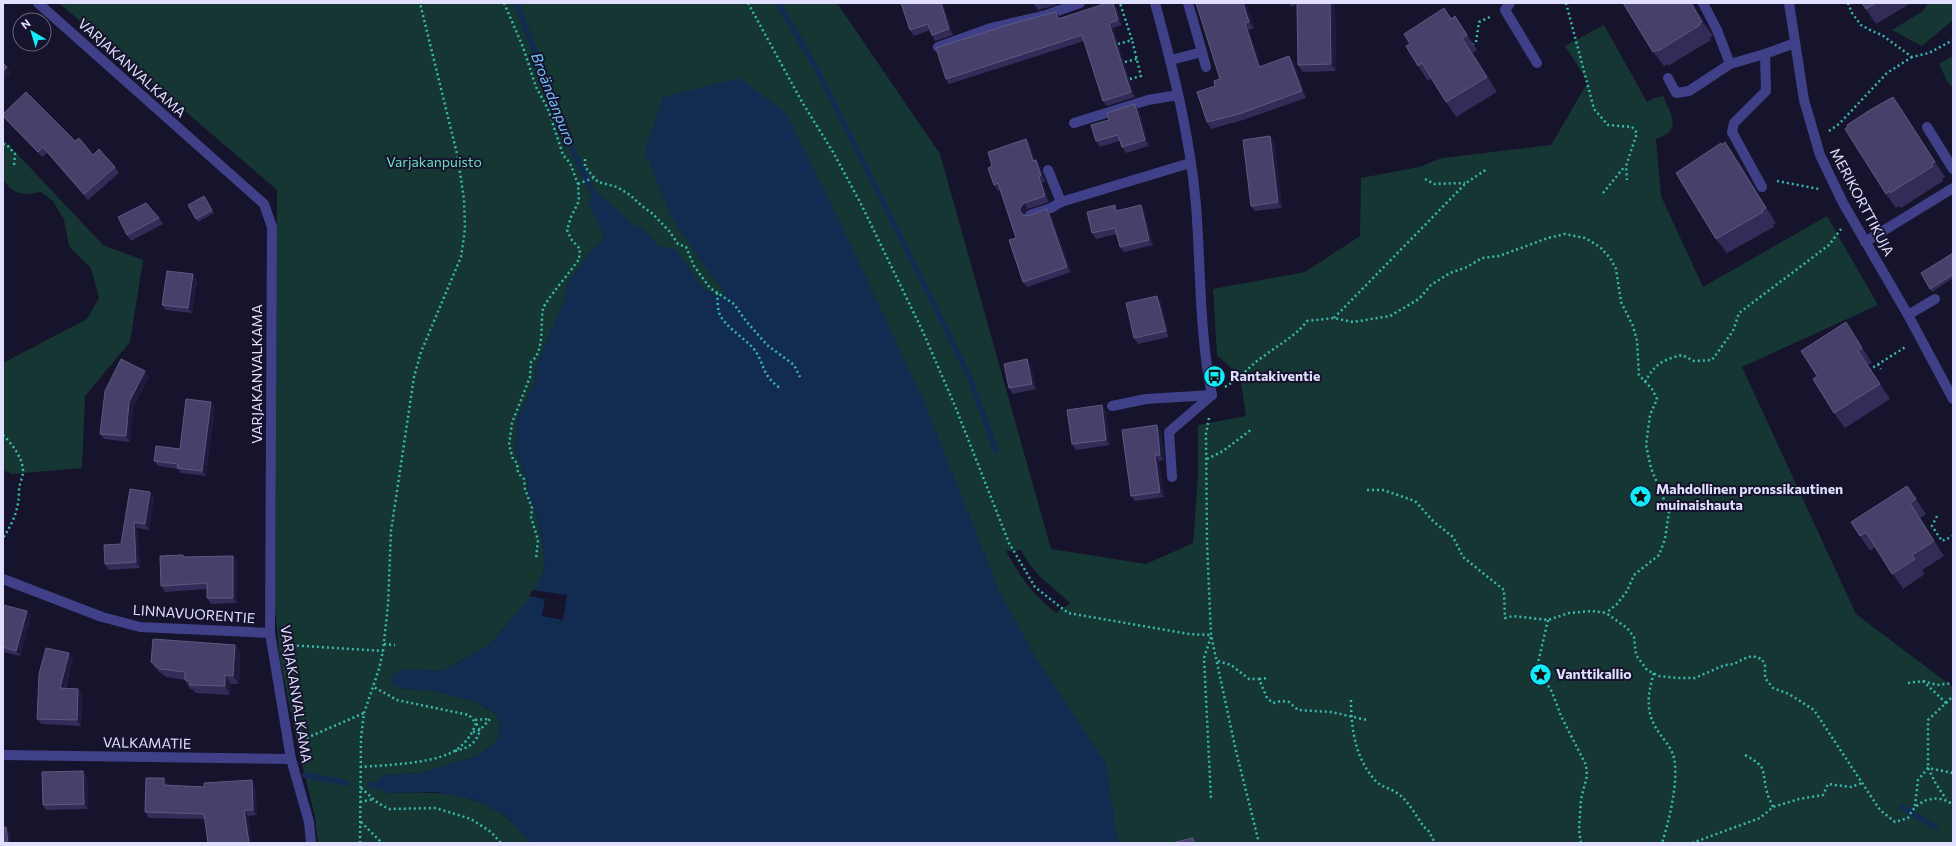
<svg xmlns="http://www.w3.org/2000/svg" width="1956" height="846" font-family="Commissioner,sans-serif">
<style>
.green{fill:#163633;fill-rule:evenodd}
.water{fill:#122c51}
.pier{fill:#16132c}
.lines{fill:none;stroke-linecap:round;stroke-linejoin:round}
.stream{stroke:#122c51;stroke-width:6}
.path{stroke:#36bbad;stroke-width:2.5;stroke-dasharray:2 3;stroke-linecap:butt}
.minor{stroke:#404089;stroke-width:10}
.wall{fill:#332c58}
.shaded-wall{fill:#201a3f}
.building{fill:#46406a;stroke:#5e5981}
.labels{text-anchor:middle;stroke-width:4;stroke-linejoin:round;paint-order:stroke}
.street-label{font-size:14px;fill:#e1dffe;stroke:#16132c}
.park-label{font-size:14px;fill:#6bddbc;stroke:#16132c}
.poi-label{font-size:14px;font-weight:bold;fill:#e1dffe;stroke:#16132c;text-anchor:start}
.water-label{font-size:15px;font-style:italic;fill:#71c1fa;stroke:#16132c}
</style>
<rect width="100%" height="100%" fill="#16132c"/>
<g class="green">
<path d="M59,3H837L940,154L1051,549L1146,564L1193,543L1198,477V425L1246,416L1240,376L1217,355L1213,289L1305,272L1360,236L1361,178L1419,167L1442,158L1551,145L1588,82L1565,46L1604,25L1647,102L1654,98L1663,96C1671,114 1683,131 1656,139L1661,196L1703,287L1827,216L1878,305L1742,367L1856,614L1953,687V843H1076L613,231L592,250L566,286L565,299L536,367L535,383L518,416L515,449L527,481L528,494L535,509L542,539L545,568L534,594L488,646L442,671L406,669L393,674L401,688L439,692L476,702L496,714L500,725L499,737L493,745L477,756L422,773L385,775L386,793C428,792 468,790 505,816C514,823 522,834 530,843H318L315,817L300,756L280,660L275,608L277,190ZM1021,550C1036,578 1049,583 1070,603L1056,613C1031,592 1022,579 1006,551Z"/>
<path d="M1928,3H1953V20L1922,46L1892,30L1923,11Z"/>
<path d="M1953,56V88L1947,81L1939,64Z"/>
<path d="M3,139L103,245L143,260L130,342L85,396L82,468L12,474L3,470V363L87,319L99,298L91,268L69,246L64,220L53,201L41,192C22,195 16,196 3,180Z"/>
</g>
<path class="water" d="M739,78L786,113L840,222L925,403L1000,593L1035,656L1106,764L1118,843H530L506,816L475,800L435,792L386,793L379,788L377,781L385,775L422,773L477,756L493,745L499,737L500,725L496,714L476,702L439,692L401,688L394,685L391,681L393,674L406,669L442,671L488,646L533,594L545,568L542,539L535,509L528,494L527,481L515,449L518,416L535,383L536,367L565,299L566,286L592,250L603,240V232L588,203L596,191L634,225L644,229L659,247L674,248L705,290L726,299L720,285L704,266L672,218L645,152L663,97Z"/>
<path class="pier" d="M533,590L567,595L563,620L542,616L545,599L529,596Z"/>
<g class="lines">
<g class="stream">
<path d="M516,3L576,158L594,194"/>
<path d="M778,3L818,71L902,240L969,376L996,450"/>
<path d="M305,775L347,783"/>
<path d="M370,785H377"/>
<path d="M1902,807L1935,827"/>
</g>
<g class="path">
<path d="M504,3L523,47L536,87L548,109L563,155L570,163L578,184L579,201L571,217L567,230L571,239L580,249L579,259C572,270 545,301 543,309C540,325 545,351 531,362L530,377L512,423L509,445L513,459L517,463L518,473L524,479L525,489L532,508L531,517L538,540L536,559"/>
<path d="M748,3L802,102L833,152L861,204L923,332L955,406L1009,543L1035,587L1068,613L1189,634L1211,635"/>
<path d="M1566,3L1594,109L1608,125L1632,127L1637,133L1626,166L1627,180"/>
<path d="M1848,3L1852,13L1861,25L1872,31L1882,35L1912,57L1929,53L1953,40"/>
<path d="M1118,44L1132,40L1120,3"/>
<path d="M1472,45L1476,42L1479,22L1492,16"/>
<path d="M1125,62L1137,59"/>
<path d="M1130,79L1141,76L1132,40"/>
<path d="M1829,131L1839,124L1887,73L1912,57"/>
<path d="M3,144L7,145L15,154L14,165"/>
<path d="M585,159V167L598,182L617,187L630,195L642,206L653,214L670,232L678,244L686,247L694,266L710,288L734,304L746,321L767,345L794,365L800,377"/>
<path d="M1425,179L1434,184L1465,183"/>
<path d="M1777,181L1819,189"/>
<path d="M578,184L593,178"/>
<path d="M1603,193L1625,166"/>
<path d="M717,293C718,300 717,309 720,315C726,327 743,337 753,348C765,362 760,374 780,388"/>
<path d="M1334,318L1466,183L1487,169"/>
<path d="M1878,364L1881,369"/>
<path d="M1869,370L1907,346"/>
<path d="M1645,382C1655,364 1662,360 1682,355L1694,361L1712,360L1733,331L1739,313L1829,245L1841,229"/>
<path d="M1225,387C1242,377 1249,366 1264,356C1279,344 1295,337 1307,321L1334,318L1353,322L1390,316L1419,299L1431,285L1450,273L1467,267L1482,258L1499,256L1548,238L1565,234L1585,238L1600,247L1610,258L1616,269L1621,302L1633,326L1637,341L1639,375L1652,389L1657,399L1650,415L1646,445L1651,468L1669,512L1665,539L1659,555L1634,575L1627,591L1617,604L1606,613"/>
<path d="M1209,418L1206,434L1207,544L1211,635L1236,751L1259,843"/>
<path d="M3,435C12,444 24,459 23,473C22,479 19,485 19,491C19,509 13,523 3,538"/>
<path d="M1207,459L1223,451L1252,429"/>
<path d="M1367,490H1383L1415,501L1434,522L1453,537L1463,557L1504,590L1505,618L1513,616L1548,620L1569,613L1592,611L1606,613L1627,628L1634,637L1636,655L1647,670L1659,676L1677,678H1695L1725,665L1734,664L1743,659L1752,656L1762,659L1765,666V678L1773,688L1789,694L1814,710L1880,810L1895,822L1908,818C1916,800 1937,792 1953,805"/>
<path d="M1937,516L1932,526L1942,541L1953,536"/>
<path d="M1548,620L1537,667L1552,692L1561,716L1586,765L1587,776L1581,799L1579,830L1581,843"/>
<path d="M1211,637L1204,658L1211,799"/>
<path d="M384,644L395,645"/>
<path d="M287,645L383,651"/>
<path d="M1218,661L1231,665L1249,679H1259L1267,698L1273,703L1281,701L1289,702L1298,710L1331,712L1367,720"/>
<path d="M1654,673C1647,696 1645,714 1660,734C1665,741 1672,749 1674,758C1679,781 1669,821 1662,843"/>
<path d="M1259,679L1269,678"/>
<path d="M1923,681L1937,685L1953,683"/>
<path d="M1908,683L1923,681L1946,703L1928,720V768L1936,784L1946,799"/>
<path d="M1351,700C1351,728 1355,757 1374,779C1380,787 1390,788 1397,793C1409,801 1416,816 1424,827L1428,830L1435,843"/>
<path d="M1946,703L1953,696"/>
<path d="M473,732L480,730L490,719L473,720"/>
<path d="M302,740L364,713"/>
<path d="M455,751C468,748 476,744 480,730L476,723"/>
<path d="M1745,755C1769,768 1761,770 1767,792C1768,797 1771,802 1773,807"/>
<path d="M360,767C385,765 443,764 461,746C468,740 473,732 476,723L469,715L397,700L372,686"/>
<path d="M361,788L378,803L389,809L436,808L471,819L491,832L501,843"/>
<path d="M360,802L374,799"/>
<path d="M1915,806L1918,780L1928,768L1953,773"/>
<path d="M361,822L382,843"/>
<path d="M360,843L361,738L364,713L379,669L383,651L388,605L391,531L414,377L421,352L461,257L465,229L464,200L458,158L420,3"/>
<path d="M1692,843L1760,818L1773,807L1799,799L1823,795L1828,784L1851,787L1862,783"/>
</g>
<g class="minor">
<path d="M38,3L264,204L272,227L270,633L291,759L309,822L311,843"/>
<path d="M1155,3C1173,69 1190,136 1196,205C1201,268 1199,333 1212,395"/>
<path d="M1510,3L1505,10L1537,63"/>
<path d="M1703,3L1717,30L1730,64"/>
<path d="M1789,3L1804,100L1820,155L1843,203L1908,315L1953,399"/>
<path d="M938,47L991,28L1046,15L1080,3"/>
<path d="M1202,52L1206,67"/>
<path d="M1171,60L1202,52L1188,3"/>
<path d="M1668,78L1676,93L1689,91L1730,64L1765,54"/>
<path d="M1074,123L1148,100L1178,95"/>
<path d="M1927,127L1953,169"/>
<path d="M1048,170L1061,202"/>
<path d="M1762,187L1732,132L1734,123L1766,91L1765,54L1795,43"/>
<path d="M1030,215L1051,208L1061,202L1190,163"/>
<path d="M1865,242L1953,188"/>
<path d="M1908,315L1935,299"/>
<path d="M1112,406L1146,399L1212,395"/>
<path d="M1172,477L1169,432L1212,395"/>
<path d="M3,579L102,617L140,627L270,633"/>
<path d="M3,755L291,759"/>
</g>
</g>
<g class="wall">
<path d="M901,3H943L953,35L935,41L932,35L930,30L914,36L910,30Z"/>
<path d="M1033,3H1055L1056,5L1038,10Z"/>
<path d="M1196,3H1246L1254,28L1249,30L1261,67L1289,56L1294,63L1306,98L1243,120L1211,129L1207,122L1215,86L1220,79Z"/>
<path d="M1289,3H1335L1336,71L1303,72L1298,65L1297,4L1291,7Z"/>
<path d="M1692,3L1713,36L1710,38L1711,40L1668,66L1667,64L1664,66L1653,52Z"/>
<path d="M1862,3H1911L1876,24Z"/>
<path d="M1116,7L1122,25L1113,28L1135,97L1107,106L1103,101L1084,41L949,84L946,79L1060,17V18Z"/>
<path d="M1444,8L1451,18L1465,31L1477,50L1473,53L1497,92L1456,117L1446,102L1431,78L1428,81L1418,66L1410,44Z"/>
<path d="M1893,97L1904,112L1945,177L1942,179L1943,181L1901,208L1900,206L1896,208L1886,194Z"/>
<path d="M1139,110L1149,146L1126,153L1122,147L1120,141L1100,147L1096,141Z"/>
<path d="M3,116L75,141L93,155L115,167L119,173L88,200L47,153L42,157L6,120Z"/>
<path d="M1270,136L1274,142L1282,208L1255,211L1251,206Z"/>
<path d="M1026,139L1030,144L1035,161L1036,160L1040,166L1045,181L1043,183L1049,202L1028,209L1024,213V215L1028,216L1051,215L1071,272L1027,287L1023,282L1016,238L1000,190L998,191L994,185L992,166Z"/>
<path d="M1725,142L1736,157L1776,223L1773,225L1774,227L1727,253L1716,239L1722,144Z"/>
<path d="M204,196L214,213L198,222L196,219Z"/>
<path d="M1141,205L1144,211L1153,245L1124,252L1120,247L1117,234L1096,239L1092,233L1118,210Z"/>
<path d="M159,218L163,224L131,241L127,235Z"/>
<path d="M1953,253V278L1932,292L1930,289Z"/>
<path d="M193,274L197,280L192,313L166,310L162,305Z"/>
<path d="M1157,296L1161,302L1169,337L1138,344L1134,338Z"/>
<path d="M1856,337L1872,363L1868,365L1890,399L1845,428L1834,413L1817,376Z"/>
<path d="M1027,359L1031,365L1036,389L1013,394L1009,388Z"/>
<path d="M149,377L133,407L130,442L104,439L100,434Z"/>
<path d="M215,407L206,476L181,473L178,469L158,466L154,461L180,449Z"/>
<path d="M1106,411L1110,445L1076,450L1072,444Z"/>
<path d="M1161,431L1164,460L1159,461L1164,497L1135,501L1131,496Z"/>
<path d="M1907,486L1926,514L1920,518L1944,556L1922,570L1925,574L1903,589L1875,547L1870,551L1860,536Z"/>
<path d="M150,492L154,498L149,530L137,528L140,568L109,570L105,564L121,544Z"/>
<path d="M233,556L237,562V603L211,604L207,598V589L165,592L161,586L184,557Z"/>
<path d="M3,605L27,611L31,617L20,656L3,652Z"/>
<path d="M235,645L240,654L239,684H231L230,695L196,693L192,689H190L185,680L166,677L157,670L151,662Z"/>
<path d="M73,658L66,688L82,694L81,726L41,724L37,719Z"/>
<path d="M87,776L88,809L46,810L43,805Z"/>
<path d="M164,778L168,784V785L204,787L255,786L257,815L248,816L252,843H208L205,819L149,818L145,812Z"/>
</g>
<g class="shaded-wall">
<path d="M941,3H943L953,35L949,29Z"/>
<path d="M1113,3L1116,7L1122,25L1118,20Z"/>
<path d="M1243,3H1246L1254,28L1249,22Z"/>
<path d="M1330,3H1335L1336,71L1331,64Z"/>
<path d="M1691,3H1692L1713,36L1702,22Z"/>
<path d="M1056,12L1060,17L1062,24L1058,19Z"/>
<path d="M1455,16L1465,31L1477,50L1467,35Z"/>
<path d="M1109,23L1113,28L1135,97L1131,92Z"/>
<path d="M1245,23L1249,30L1263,74L1259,67Z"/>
<path d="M1462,38L1473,53L1497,92L1487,77Z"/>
<path d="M1289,56L1294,63L1306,98L1302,91Z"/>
<path d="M7,67L11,73L3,82V72Z"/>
<path d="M1893,97L1904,112L1945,177L1935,162Z"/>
<path d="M1135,104L1139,110L1149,146L1145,140Z"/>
<path d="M1270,136L1274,142L1282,208L1278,202Z"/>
<path d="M1026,139L1030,144L1037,167L1033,161Z"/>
<path d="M1725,142L1736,157L1776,223L1766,208Z"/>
<path d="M1036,160L1040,166L1045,181L1041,175Z"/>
<path d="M1039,177L1043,183L1049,202L1045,196Z"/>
<path d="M1024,203L1028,209L1024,213V217L1020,211V208Z"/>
<path d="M1141,205L1144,211L1153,245L1149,240Z"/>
<path d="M1047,209L1051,215L1071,272L1067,267Z"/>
<path d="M193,274L197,280L192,313L188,308Z"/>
<path d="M1157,296L1161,302L1169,337L1166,331Z"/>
<path d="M1846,322L1856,337L1872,363L1862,348Z"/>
<path d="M1858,351L1868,365L1890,399Z"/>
<path d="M1027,359L1031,365L1036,389L1032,384Z"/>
<path d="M145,371L149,377L133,407L130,442L126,436L129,402Z"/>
<path d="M211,402L215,407L206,476L202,471Z"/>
<path d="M1102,405L1106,411L1110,445L1106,440Z"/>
<path d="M1157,425L1161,431L1164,460L1160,455Z"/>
<path d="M1155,455L1159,461L1164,497L1160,492Z"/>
<path d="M1907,486L1918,501L1926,514L1916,499Z"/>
<path d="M150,492L154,498L149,530L145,524Z"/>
<path d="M1910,503L1920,518L1944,556L1934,541Z"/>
<path d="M134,522L137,528L140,568L136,562Z"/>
<path d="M233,556L237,562V603L233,598Z"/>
<path d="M27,611L31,617L20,656L16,651Z"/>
<path d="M235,645L240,654L239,684L233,676Z"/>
<path d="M69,653L73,658L64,694L60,688Z"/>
<path d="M225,675L231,684L230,695L225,686Z"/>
<path d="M78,689L82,694L81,726L77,720Z"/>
<path d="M83,771L87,776L88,809L84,804Z"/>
<path d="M164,778L168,784V791L164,785Z"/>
<path d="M252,780L255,786L257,815L253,810Z"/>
<path d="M244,810L248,816L252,843H249Z"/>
<path d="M6,827L10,833L11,843H8Z"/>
</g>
<g class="building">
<path d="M901,3H941L949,29L932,35L928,24L910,30Z"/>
<path d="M1107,3H1113L1118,20L1109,23L1131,92L1103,101L1082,35L946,79L936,48L1011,24L1056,12L1058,19Z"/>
<path d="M1196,3H1243L1249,22L1245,23L1259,67L1289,56L1302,91L1239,114L1207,122L1197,92L1215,86L1214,81L1220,79Z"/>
<path d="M1297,3H1330L1331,64L1298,65Z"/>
<path d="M1623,3H1691L1702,22L1699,23L1700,25L1658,51L1657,50L1653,52Z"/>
<path d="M1862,3H1876L1866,9Z"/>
<path d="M1444,8L1451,19L1455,16L1467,35L1462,38L1487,77L1446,102L1422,63L1418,66L1406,46L1410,44L1404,34Z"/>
<path d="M3,63L7,67L3,72Z"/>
<path d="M26,92L75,141L79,138L93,155L99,149L115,167L84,194L43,147L38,152L3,116V114Z"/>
<path d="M1893,97L1935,162L1931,164L1933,166L1890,193L1889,191L1886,194L1845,129L1848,126L1847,125L1870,110Z"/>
<path d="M1135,104L1145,140L1122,147L1118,135L1096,141L1091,125L1109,120L1107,113Z"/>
<path d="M1270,136L1278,202L1251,206L1243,140Z"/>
<path d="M1026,139L1033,161L1036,160L1041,175L1039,177L1045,196L1024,203L1020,208V211L1022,214L1028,216L1047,209L1067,267L1023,282L1009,240L1016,238L998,183L994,185L988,168L992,166L988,152Z"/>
<path d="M1725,142L1766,208L1762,210L1763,212L1716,239L1676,173L1721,143L1722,145Z"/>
<path d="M204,196L212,210L196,219L188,205Z"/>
<path d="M146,203L159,218L127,235L118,217Z"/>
<path d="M1115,205L1116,211L1141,205L1149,240L1120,247L1115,228L1092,233L1087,212Z"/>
<path d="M1953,253V274L1930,289L1921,273Z"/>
<path d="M167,271L193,274L188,308L162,305Z"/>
<path d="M1157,296L1166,331L1134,338L1126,303Z"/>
<path d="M1846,322L1862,348L1858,351L1880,384L1834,413L1813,379L1817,376L1801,351Z"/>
<path d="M121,359L145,371L129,402L126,436L100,434L105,391Z"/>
<path d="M1027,359L1032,384L1009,388L1004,364Z"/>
<path d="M186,399L211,402L202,471L177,468L178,464L154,461L156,446L180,449Z"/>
<path d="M1102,405L1106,440L1072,444L1067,410Z"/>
<path d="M1157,425L1160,455H1155L1160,492L1131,496L1122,430Z"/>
<path d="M1907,486L1916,499L1910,503L1934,541L1912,555L1915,559L1892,574L1866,532L1860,536L1851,522Z"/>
<path d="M130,489L150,492L145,524L134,522L136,562L105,564L104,545L121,544Z"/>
<path d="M183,555V557L233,556V598H207V583L161,586L160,556Z"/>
<path d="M3,605L27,611L16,651L3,647Z"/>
<path d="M153,639L235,645L233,676L225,675V686L190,685V681L185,680V672L160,669L151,662Z"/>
<path d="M46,648L69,653L60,688L78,689L77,720L37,719L39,674Z"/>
<path d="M83,771L84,804L43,805L42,772Z"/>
<path d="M146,778H164V785L204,787V783L252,780L253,810H244L249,843H208L204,814L145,812Z"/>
<path d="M3,827H6L8,843H3Z"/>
<path d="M1193,838L1194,843H1172Z"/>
</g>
<defs>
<symbol id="bus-disc" viewBox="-11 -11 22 22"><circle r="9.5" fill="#12eaf7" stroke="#16132c"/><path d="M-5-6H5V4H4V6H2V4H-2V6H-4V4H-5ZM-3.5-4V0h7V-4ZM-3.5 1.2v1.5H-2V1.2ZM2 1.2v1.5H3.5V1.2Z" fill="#111"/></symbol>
<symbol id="sight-disc" viewBox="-11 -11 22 22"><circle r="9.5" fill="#12eaf7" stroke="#16132c"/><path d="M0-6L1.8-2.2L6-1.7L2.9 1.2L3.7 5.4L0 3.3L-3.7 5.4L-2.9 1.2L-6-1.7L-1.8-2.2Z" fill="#111"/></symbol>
</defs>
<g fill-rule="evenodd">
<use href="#bus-disc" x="1202" y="364" width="25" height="25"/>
<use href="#sight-disc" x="1628" y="484" width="25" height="25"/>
<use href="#sight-disc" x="1528" y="662" width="25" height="25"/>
</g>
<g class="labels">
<g class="street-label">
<text transform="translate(132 68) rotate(42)" y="5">VARJAKANVALKAMA</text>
<text transform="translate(1862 202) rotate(62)" y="5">MERIKORTTIKUJA</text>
<text transform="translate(257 374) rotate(-90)" y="5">VARJAKANVALKAMA</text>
<text transform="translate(194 614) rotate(4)" y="5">LINNAVUORENTIE</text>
<text transform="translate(296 694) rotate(81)" y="5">VARJAKANVALKAMA</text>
<text transform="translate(147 743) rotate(1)" y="5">VALKAMATIE</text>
</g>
<g class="park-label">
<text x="434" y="167">Varjakanpuisto</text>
</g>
<g class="poi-label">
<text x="1230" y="381">Rantakiventie</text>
<text x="1656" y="494">Mahdollinen pronssikautinen<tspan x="1656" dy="16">muinaishauta</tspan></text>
<text x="1556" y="679">Vanttikallio</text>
</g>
<g class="water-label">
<text transform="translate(553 99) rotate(69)" y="5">Broändanpuro</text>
</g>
</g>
<rect width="1956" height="846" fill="none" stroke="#e1dffe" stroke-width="8"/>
<g transform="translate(32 32) rotate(322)"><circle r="19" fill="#16132c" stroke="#676580"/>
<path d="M0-3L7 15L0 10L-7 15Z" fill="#12eaf7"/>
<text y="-6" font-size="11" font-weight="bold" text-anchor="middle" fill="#e1dffe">N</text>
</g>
</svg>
